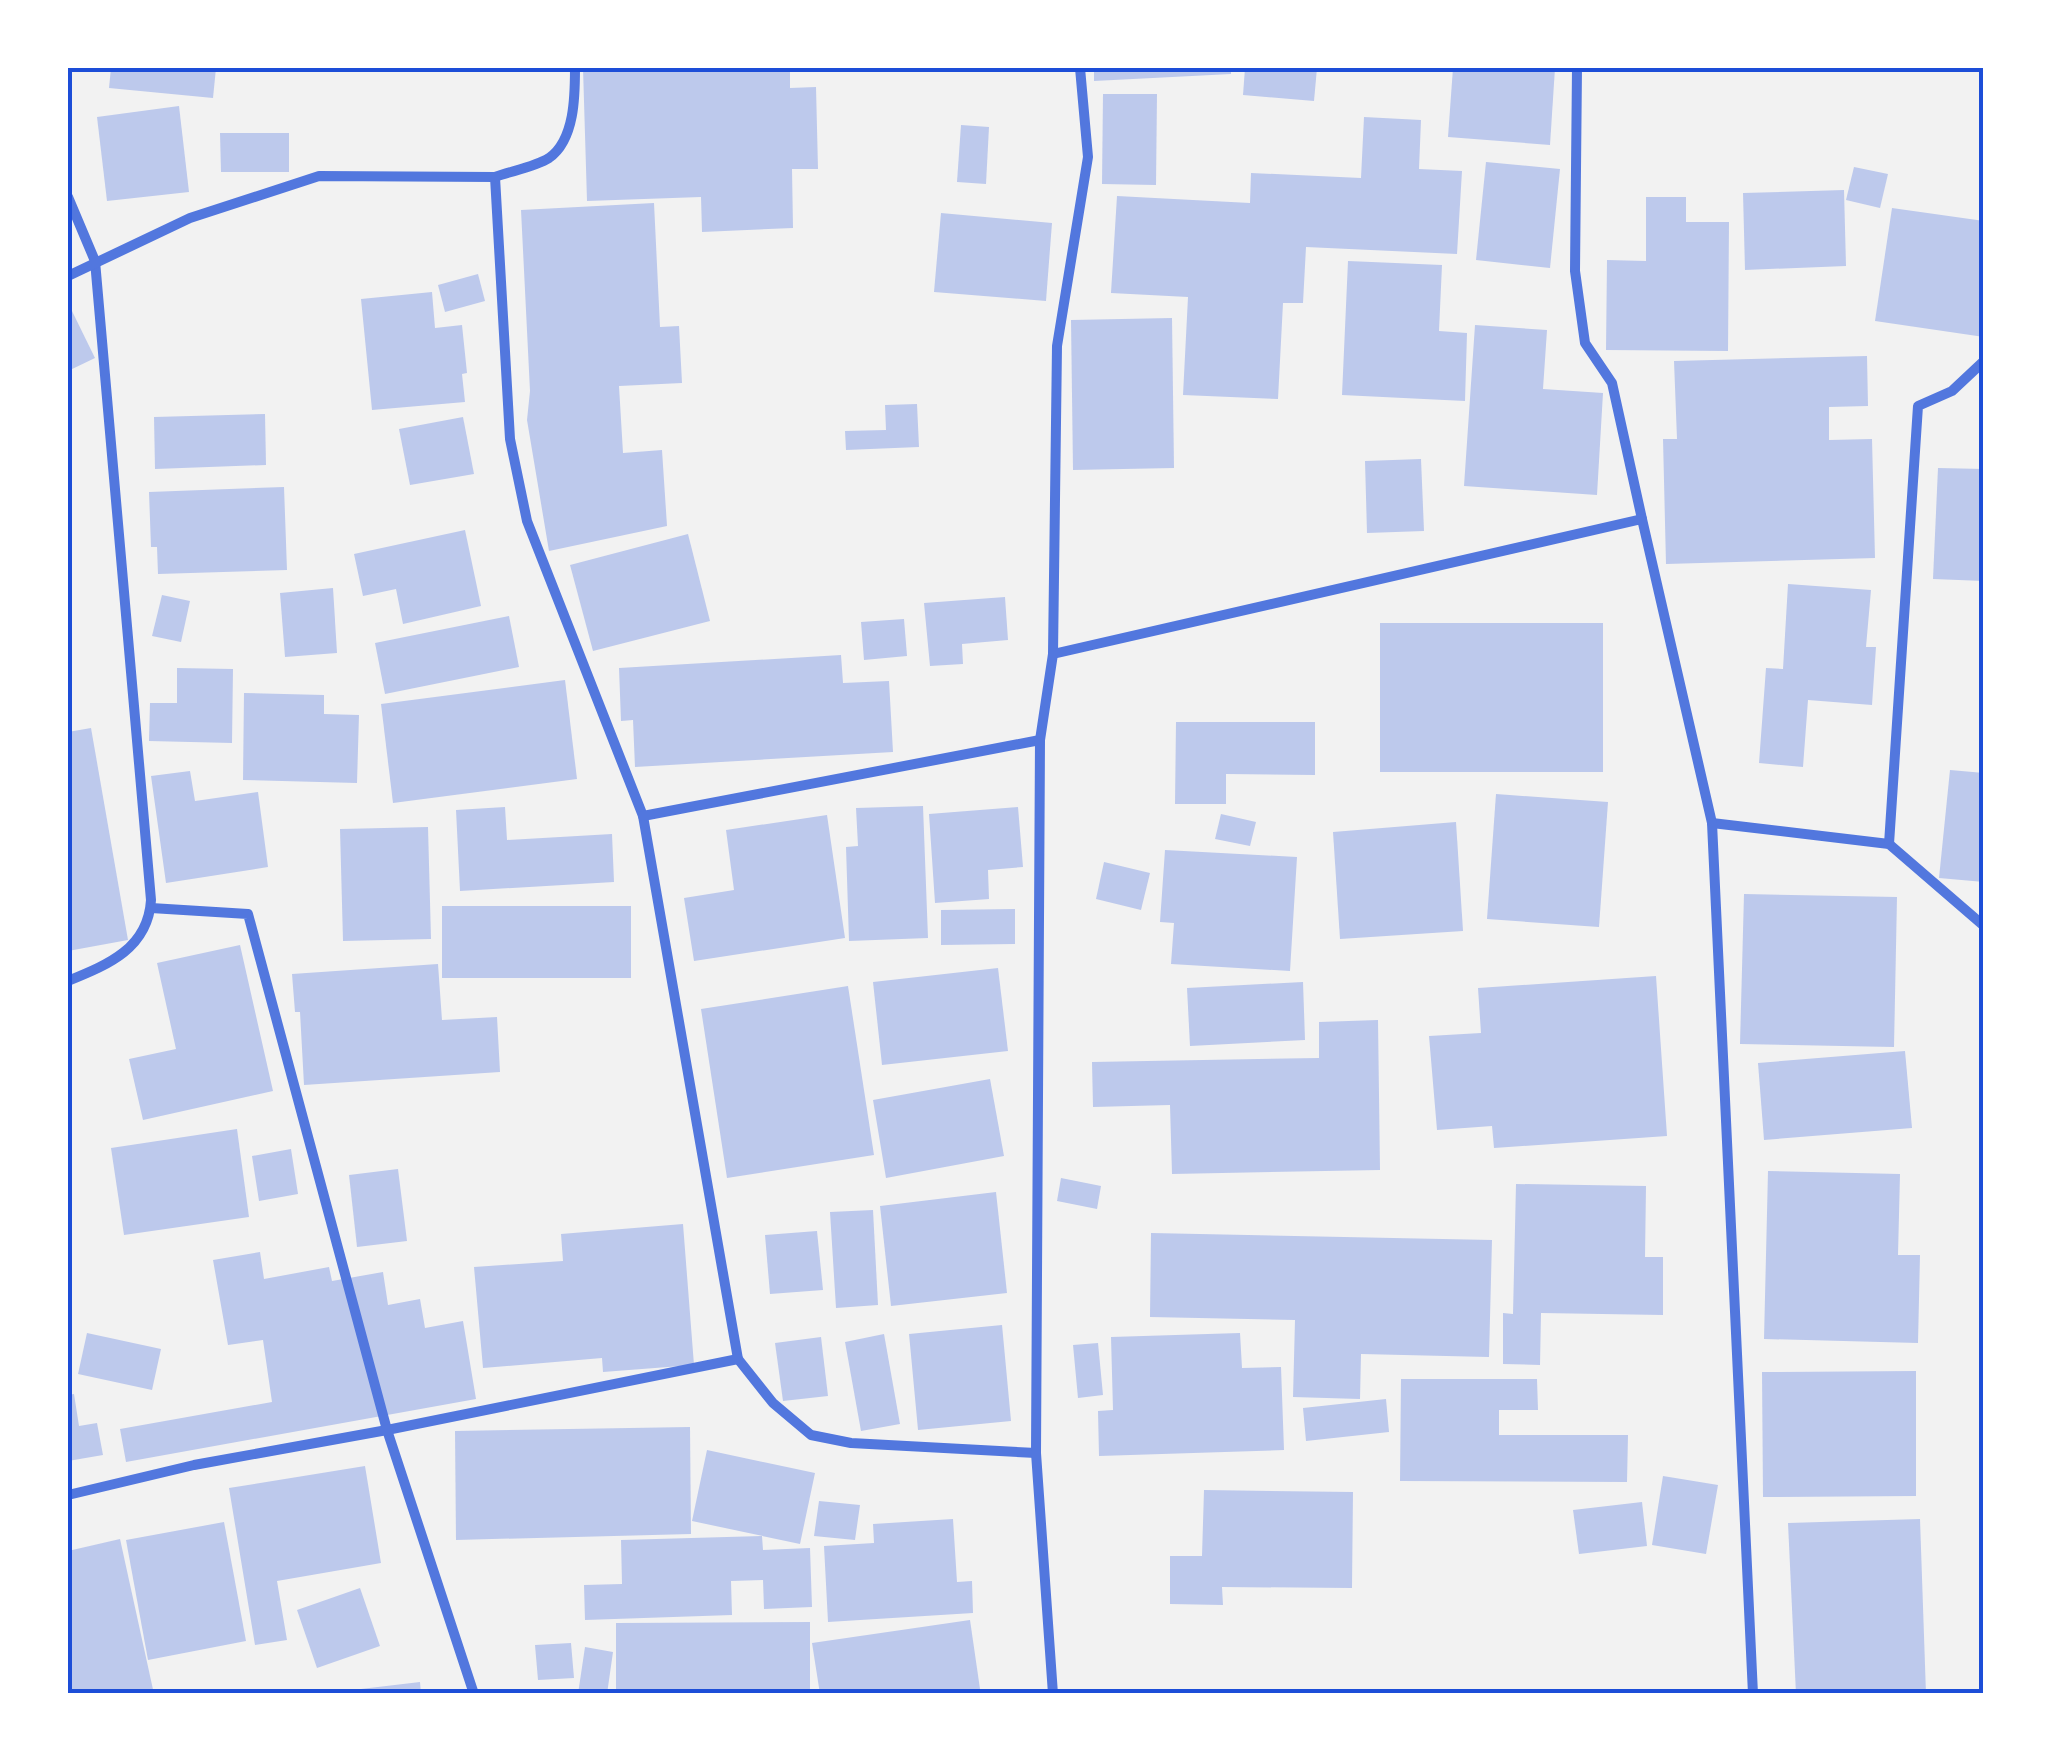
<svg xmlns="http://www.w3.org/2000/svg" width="2051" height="1761" font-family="'Sofia Sans Condensed',sans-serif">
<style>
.building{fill:#bdc9ec}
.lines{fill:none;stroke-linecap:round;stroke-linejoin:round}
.minor{stroke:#5277de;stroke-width:10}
.neatline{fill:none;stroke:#1d4ed8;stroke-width:4}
</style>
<rect width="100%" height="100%" fill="#f2f2f2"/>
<g class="building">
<path d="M111,68H216L213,98L109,88Z"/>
<path d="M583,68H790V88L816,87L818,169H792L793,228L702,232L701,197L587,201Z"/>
<path d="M1094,68H1231V74L1094,81Z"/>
<path d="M1245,68H1317L1314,101L1243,95Z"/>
<path d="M1453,68H1555L1550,145L1448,137Z"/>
<path d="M1103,94H1157L1156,185L1102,184Z"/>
<path d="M179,106L189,192L107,201L97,117Z"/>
<path d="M1364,117L1421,120L1419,169L1462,171L1457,254L1306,247L1303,303H1283L1278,399L1183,395L1188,297L1111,293L1117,196L1250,203L1251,173L1361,178Z"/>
<path d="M961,125L989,127L986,184L957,182Z"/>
<path d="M220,133H289V172H221Z"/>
<path d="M1486,162L1560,169L1550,268L1476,260Z"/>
<path d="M1854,167L1888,174L1880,208L1846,200Z"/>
<path d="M1844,190L1846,266L1745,270L1743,193Z"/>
<path d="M1646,197H1686V222H1729L1728,351L1606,350L1607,260L1646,261Z"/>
<path d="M654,203L660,327L679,326L682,383L619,386L623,453L662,450L667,526L549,551L527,420L530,391L521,210Z"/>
<path d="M1892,208L1984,221V337L1875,321Z"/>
<path d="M941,213L1052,223L1046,301L934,292Z"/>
<path d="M1348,261L1442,265L1439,331L1467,333L1465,401L1342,395Z"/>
<path d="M478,274L485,301L445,312L438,285Z"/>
<path d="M432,292L435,328L462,325L467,373L462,374L465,402L372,410L361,299Z"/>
<path d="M68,309H71L95,358L68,371Z"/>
<path d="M1172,318L1174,468L1073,470L1071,320Z"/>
<path d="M1475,325L1547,330L1543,389L1603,393L1597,495L1464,486Z"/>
<path d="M1867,356L1868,406L1829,407V440L1872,439L1875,558L1666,564L1663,439H1677L1674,361Z"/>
<path d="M917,404L919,447L846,450L845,431L886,430L885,405Z"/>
<path d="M265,414L266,465L155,469L154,417Z"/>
<path d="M463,417L474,474L410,485L399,429Z"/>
<path d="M1421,459L1424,531L1367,533L1365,461Z"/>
<path d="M1938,468L1984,469V581L1933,579Z"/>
<path d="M284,487L287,570L158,574L157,547H151L149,492Z"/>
<path d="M465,530L481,606L403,624L396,589L363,596L354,554Z"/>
<path d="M688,534L710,621L593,651L570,565Z"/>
<path d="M1788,584L1871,590L1866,647H1876L1872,705L1808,700L1803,767L1759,763L1766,668L1783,669Z"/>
<path d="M333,588L337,653L285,657L280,593Z"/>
<path d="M162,595L190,601L181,642L152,636Z"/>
<path d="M1005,597L1008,640L962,644L963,664L930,666L924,603Z"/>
<path d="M509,616L519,667L385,694L375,643Z"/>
<path d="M904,619L907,656L864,660L861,622Z"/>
<rect x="1380" y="623" width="223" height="149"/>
<path d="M841,655L843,683L889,681L893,752L635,767L633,720L621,721L619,668Z"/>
<path d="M177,668L233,669L232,743L149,741L150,703H177Z"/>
<path d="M565,680L577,779L393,803L381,704Z"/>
<path d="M244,693L324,695V714L359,715L357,783L243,780Z"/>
<path d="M1176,722H1315V775L1226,774V804H1175Z"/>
<path d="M91,728L128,940L68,951V732Z"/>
<path d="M1950,770L1984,773V882L1939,878Z"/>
<path d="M190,771L195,801L258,792L268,867L166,883L151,776Z"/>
<path d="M1496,794L1608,802L1599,927L1487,919Z"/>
<path d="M923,806L928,938L849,941L846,847L858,846L856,808Z"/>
<path d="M505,807L507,840L612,834L614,882L460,891L456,810Z"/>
<path d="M1018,807L1023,867L988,870L989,899L935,903L929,814Z"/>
<path d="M1221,814L1256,822L1250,846L1215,839Z"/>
<path d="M827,815L845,938L694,961L684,898L734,890L726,830Z"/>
<path d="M1456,822L1463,931L1340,939L1333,832Z"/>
<path d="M428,827L431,939L343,941L340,829Z"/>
<path d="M1165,850L1297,857L1290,971L1171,964L1174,923L1160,922Z"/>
<path d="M1104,862L1150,873L1141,910L1096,899Z"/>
<path d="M1744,894L1897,897L1894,1047L1740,1044Z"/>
<rect x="442" y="906" width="189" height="72"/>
<path d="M1015,909V944L941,945V910Z"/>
<path d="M240,945L273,1091L143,1120L129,1059L176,1049L157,963Z"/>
<path d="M438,964L442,1020L497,1017L500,1072L304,1085L300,1012H295L292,974Z"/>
<path d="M998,968L1008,1051L882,1065L873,982Z"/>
<path d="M1656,976L1667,1136L1494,1148L1492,1126L1437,1130L1429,1036L1481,1033L1478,988Z"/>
<path d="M1303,982L1305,1040L1190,1046L1187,988Z"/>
<path d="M848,986L874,1155L727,1178L701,1009Z"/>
<path d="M1378,1020L1380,1170L1172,1174L1170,1105L1093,1107L1092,1062L1319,1058V1022Z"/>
<path d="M1905,1051L1912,1128L1764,1140L1758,1063Z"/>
<path d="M990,1079L1004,1156L886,1178L873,1100Z"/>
<path d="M237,1129L249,1217L124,1235L111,1148Z"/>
<path d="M291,1149L298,1194L259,1201L252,1156Z"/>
<path d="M398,1169L407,1241L357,1247L349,1175Z"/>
<path d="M1768,1171L1900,1174L1898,1255H1920L1918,1343L1764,1339Z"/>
<path d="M1061,1178L1101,1186L1097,1209L1057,1201Z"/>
<path d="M1516,1184L1646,1186L1645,1257H1663V1315L1541,1313L1540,1365L1503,1364V1313L1513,1314Z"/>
<path d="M996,1192L1007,1293L891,1306L880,1206Z"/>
<path d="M873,1210L878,1305L836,1308L830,1212Z"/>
<path d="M683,1224L694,1365L603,1372L602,1358L483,1368L474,1267L563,1261L561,1234Z"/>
<path d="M817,1231L823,1290L770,1294L765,1235Z"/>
<path d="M1151,1233L1492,1240L1489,1357L1361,1354L1360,1399L1293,1397L1295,1320L1150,1317Z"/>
<path d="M260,1252L264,1279L329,1267L332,1281L383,1272L388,1305L420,1299L425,1328L463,1321L476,1399L126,1462L120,1429L272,1402L263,1340L228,1345L213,1260Z"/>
<path d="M1002,1325L1011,1421L918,1430L909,1334Z"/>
<path d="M87,1333L161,1349L152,1390L78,1374Z"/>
<path d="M1240,1333L1242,1368L1281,1367L1284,1450L1099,1456L1098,1411L1113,1410L1111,1337Z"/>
<path d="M884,1334L900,1424L861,1431L845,1342Z"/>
<path d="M821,1337L828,1396L783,1401L775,1343Z"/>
<path d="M1098,1343L1103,1395L1078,1398L1073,1345Z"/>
<path d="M1916,1371V1496L1763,1497L1762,1372Z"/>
<path d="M1401,1379H1537L1538,1410H1499V1435H1628L1627,1482L1400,1481Z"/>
<path d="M74,1394L79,1426L97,1423L103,1455L68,1461V1395Z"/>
<path d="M1386,1399L1389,1432L1306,1441L1303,1408Z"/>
<path d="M690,1427L691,1534L456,1540L455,1431Z"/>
<path d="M707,1450L815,1473L800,1544L692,1521Z"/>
<path d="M365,1466L381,1563L277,1581L287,1640L255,1645L229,1488Z"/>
<path d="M1663,1476L1718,1485L1706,1554L1652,1545Z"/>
<path d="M1204,1490L1353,1492L1352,1588L1222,1587L1223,1605L1170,1604V1556H1202Z"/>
<path d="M819,1501L860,1505L855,1540L814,1536Z"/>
<path d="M1642,1502L1647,1546L1579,1554L1573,1510Z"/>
<path d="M953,1519L957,1582L972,1581L973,1613L828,1622L824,1546L874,1543L873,1524Z"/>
<path d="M1920,1519L1926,1694H1796L1788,1523Z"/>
<path d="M224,1522L246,1641L148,1660L126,1540Z"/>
<path d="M762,1536L763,1550L810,1548L812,1607L764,1609L763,1580L731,1581L732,1615L585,1620L584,1585L622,1584L621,1540Z"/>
<path d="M120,1539L154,1694H68V1551Z"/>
<path d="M360,1588L380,1646L317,1668L297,1610Z"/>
<path d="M970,1620L980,1689L948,1694H820L812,1643Z"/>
<path d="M810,1622V1694H616V1623Z"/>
<path d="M571,1643L574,1678L538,1680L535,1645Z"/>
<path d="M585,1647L613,1652L607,1694H578Z"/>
<path d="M420,1682L421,1694H345L344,1691Z"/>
</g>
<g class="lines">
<g class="minor">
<path d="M575,68C575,95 575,140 549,158C535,167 511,171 495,177L510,439L527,521L643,816L738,1359L773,1403L811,1435L851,1443L1036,1453"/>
<path d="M1577,68L1575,271L1585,343L1612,383L1642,519"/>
<path d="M68,197L95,261L151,900C148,949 107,965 68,981"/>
<path d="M68,276L190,218L319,176L495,177"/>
<path d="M1053,654L1057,346L1088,157L1080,68"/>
<path d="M643,816L1040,740"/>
<path d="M1712,823L1889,844L1984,926"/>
<path d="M1889,844L1918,406L1952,391L1984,361"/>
<path d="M151,908L248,914L387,1430L474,1694"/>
<path d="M68,1495L194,1465L387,1430L738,1359"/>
<path d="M1053,1694L1036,1453L1040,740L1053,654L1642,519L1712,823L1753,1694"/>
</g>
</g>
<rect width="2051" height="1761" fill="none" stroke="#ffffff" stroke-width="140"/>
<rect x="70" y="70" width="1911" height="1621" class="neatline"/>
</svg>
